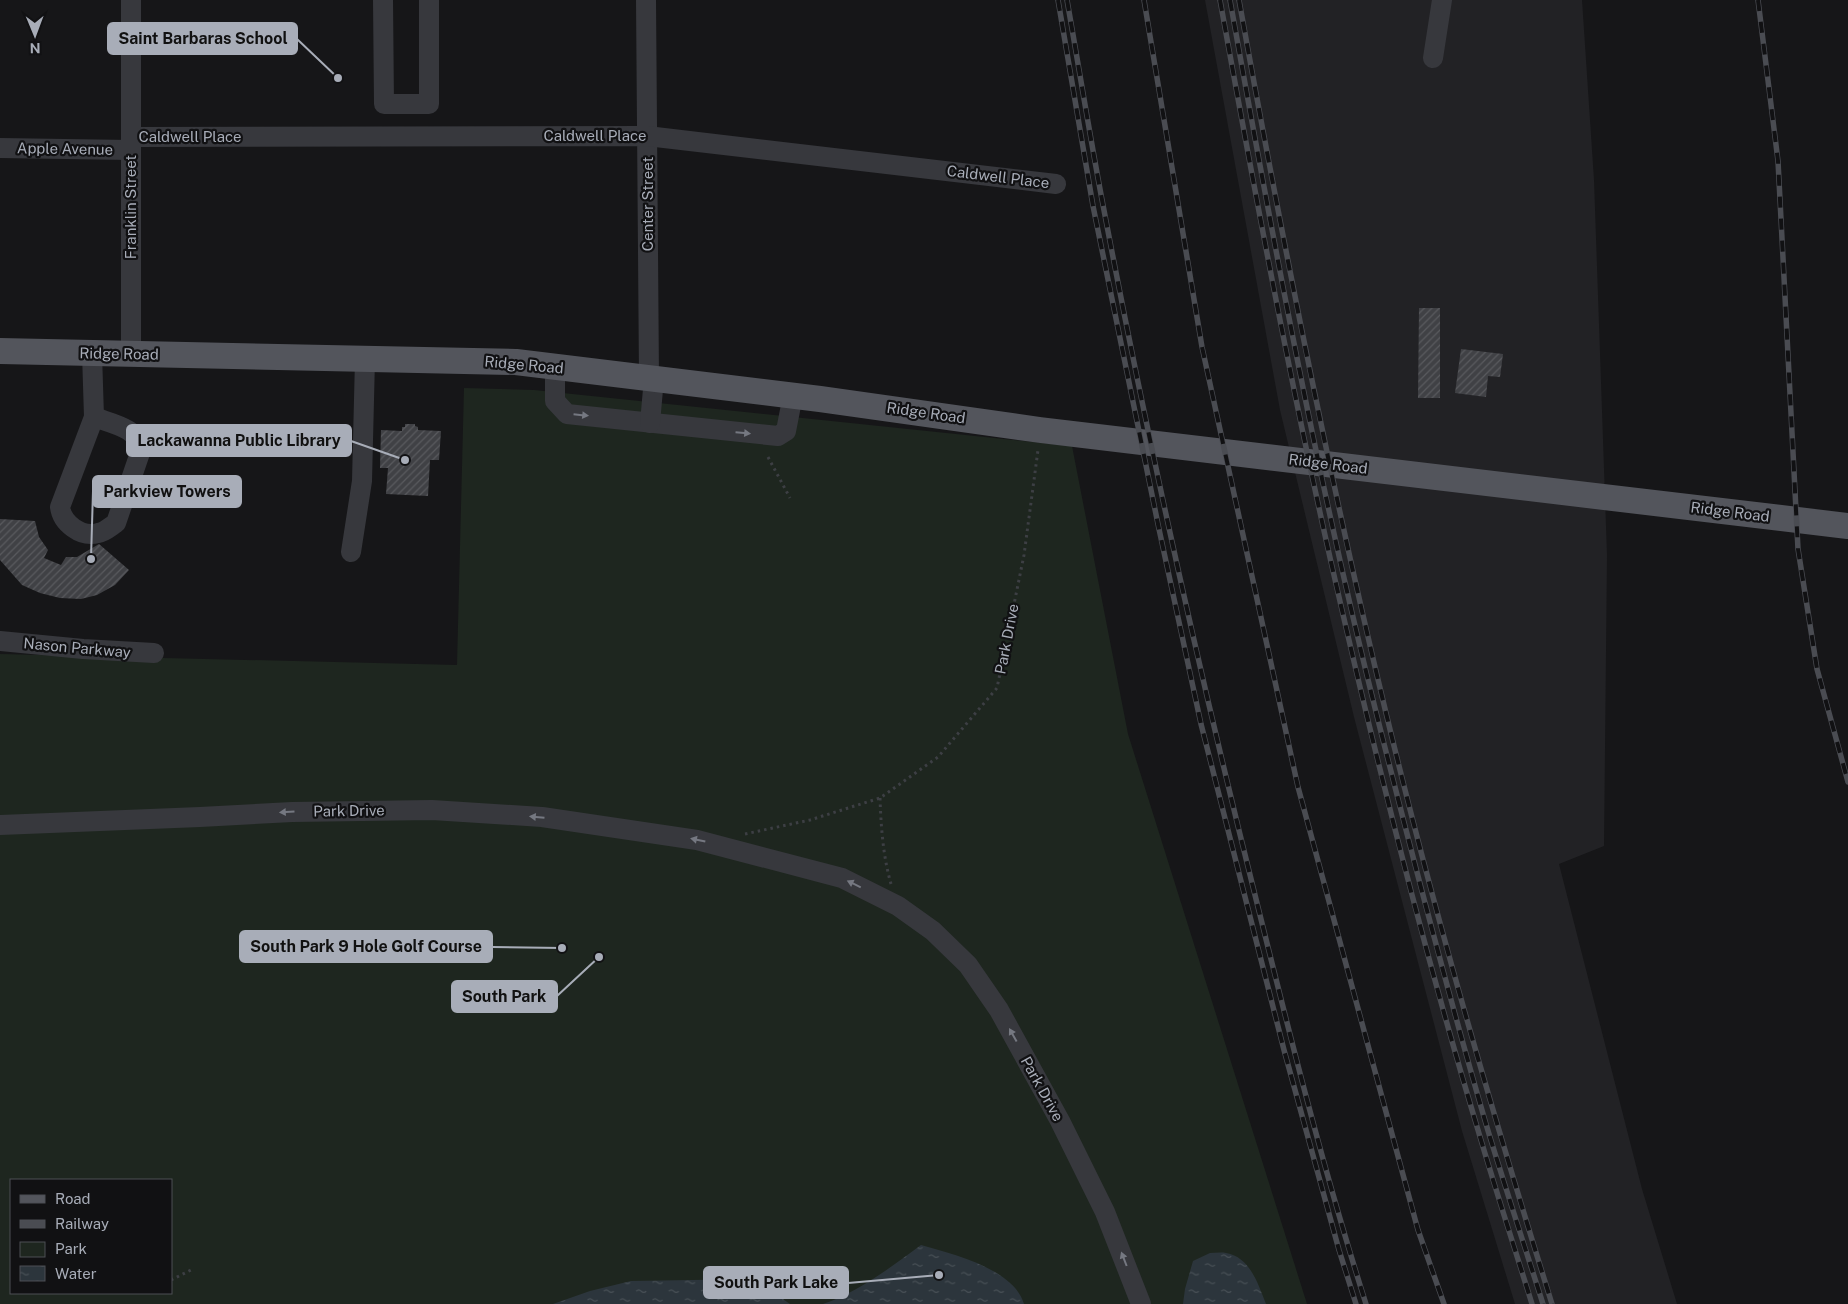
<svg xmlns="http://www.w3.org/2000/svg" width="1848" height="1304" font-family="'Public Sans',sans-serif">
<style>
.built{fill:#222225}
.green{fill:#1e261f;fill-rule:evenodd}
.water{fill:url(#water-ripples)}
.building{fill:url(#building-hatch)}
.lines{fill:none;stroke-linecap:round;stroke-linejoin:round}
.path{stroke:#3d3f44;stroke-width:3;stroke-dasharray:2.5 4;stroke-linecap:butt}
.minor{stroke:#37383d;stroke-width:20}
.major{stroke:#53555c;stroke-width:26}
.rail-casing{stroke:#4a4c52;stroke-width:5.5}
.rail{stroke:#111113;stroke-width:4;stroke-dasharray:11;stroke-linecap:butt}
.oneway{fill:#757881}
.labels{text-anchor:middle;stroke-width:4.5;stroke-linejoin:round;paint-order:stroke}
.street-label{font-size:15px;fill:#a8adb8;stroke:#111113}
.leader{fill:none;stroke:#a8adb8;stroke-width:2}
.callout-dot{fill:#a8adb8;stroke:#111113;stroke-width:2}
.callout{fill:#a8adb8;stroke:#a8adb8;stroke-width:2}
.callout-label{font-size:16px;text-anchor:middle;font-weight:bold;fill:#111}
</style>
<defs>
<pattern id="water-ripples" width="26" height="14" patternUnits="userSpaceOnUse" patternTransform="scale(1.25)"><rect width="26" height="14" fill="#2c353c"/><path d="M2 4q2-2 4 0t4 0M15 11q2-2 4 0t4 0" fill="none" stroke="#485056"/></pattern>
<pattern id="building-hatch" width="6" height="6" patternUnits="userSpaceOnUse" patternTransform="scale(1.25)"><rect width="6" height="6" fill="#404145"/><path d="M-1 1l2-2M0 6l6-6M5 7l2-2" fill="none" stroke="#595a5e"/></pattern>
</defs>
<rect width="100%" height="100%" fill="#161618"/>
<path class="built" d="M1205,0H1582L1594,180L1607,555L1604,846L1559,864L1642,1189L1677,1304H1515L1462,1131L1354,717L1280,410Z"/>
<path class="green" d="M464,388L534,390L1072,446L1128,734L1307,1304H0V654L457,665ZM11,1180H171V1293H11Z"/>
<g class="water">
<path d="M921,1245C953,1254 1014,1269 1024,1304H823C859,1292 891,1267 921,1245Z"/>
<path d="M1210,1253C1215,1253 1221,1252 1226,1253C1250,1257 1258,1284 1266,1304H1183L1185,1289L1193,1261Z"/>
<path d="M754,1279L790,1304H553L590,1291L631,1281Z"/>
</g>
<g class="building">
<path d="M1419,308H1440V398H1418Z"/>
<path d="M1461,349L1503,354L1500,377L1488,376L1486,397L1455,393Z"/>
<path d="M405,424H415V426L418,427V430L441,431L439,460H430L428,496L386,494L388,468H380L381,430L402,431V427H405Z"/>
<path d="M0,519L35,521L39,537L48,550L44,558L61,565L66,557H77L99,544L129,570L115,585L97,595L81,599L60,598L40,593L22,585L0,560Z"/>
</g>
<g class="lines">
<g class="path">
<path d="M768,457L790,498"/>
<path d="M880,798C881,827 883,856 891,884"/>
<path d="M745,834L810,820L880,798L938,757L997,688L1024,555L1038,450"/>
<path d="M171,1280L193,1269"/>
</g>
<g class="minor">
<path d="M383,0L384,104H429V0"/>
<path d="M646,0L649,378"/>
<path d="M1433,58L1442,0"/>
<path d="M131,137L647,136L1056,184"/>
<path d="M0,148L131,150"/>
<path d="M92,353L94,417L60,507C62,523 81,538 98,533C105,532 111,526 116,523L141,450C139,428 113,424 94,417"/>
<path d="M131,354V0"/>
<path d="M555,367V401L567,414L778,436L786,431L793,395"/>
<path d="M650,423L654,378"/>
<path d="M351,552L362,481L365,359"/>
<path d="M0,641L83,649L154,653"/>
<path d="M0,825L200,817L292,812L432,810L542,817L697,840L842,878L898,906L933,931L968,965L999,1010L1060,1121L1105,1212L1141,1304"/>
</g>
<path class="major" d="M0,351L516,362L820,399L1040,430L1848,526"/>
<defs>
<g id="rail">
<path d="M1058,0L1093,206L1159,529L1201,724L1284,1050L1339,1250L1356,1304"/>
<path d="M1067,0C1079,68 1090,137 1103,205C1147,437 1198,667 1255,895C1289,1032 1323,1169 1366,1304"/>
<path d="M1144,0L1202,347L1298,787L1418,1230L1444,1304"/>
<path d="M1220,0C1254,188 1289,376 1331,562C1374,752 1422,944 1478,1130C1495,1188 1514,1246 1532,1304"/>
<path d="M1230,0C1273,241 1318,482 1378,720C1412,855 1447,990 1486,1124C1504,1184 1524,1244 1543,1304"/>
<path d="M1239,0C1282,239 1329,477 1386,713C1434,912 1491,1109 1552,1304"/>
<path d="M1758,0L1778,161L1798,549L1817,669L1848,782"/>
</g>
</defs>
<use href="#rail" class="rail-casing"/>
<use href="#rail" class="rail"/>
</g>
<defs><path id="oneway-solid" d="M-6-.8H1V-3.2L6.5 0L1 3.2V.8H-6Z" transform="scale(1.25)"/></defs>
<g class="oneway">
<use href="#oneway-solid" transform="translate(581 415) rotate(6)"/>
<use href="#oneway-solid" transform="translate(743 433) rotate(5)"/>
<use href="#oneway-solid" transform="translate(287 812) rotate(177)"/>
<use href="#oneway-solid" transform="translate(537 817) rotate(-175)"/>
<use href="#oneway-solid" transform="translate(698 840) rotate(-168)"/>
<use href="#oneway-solid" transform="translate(854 884) rotate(-154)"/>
<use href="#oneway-solid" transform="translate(1013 1035) rotate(-119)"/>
<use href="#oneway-solid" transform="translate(1124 1259) rotate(-111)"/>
</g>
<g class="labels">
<g class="street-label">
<text x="595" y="141">Caldwell Place</text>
<text x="190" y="142">Caldwell Place</text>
<text transform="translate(65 149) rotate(1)" y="5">Apple Avenue</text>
<text transform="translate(998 177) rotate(7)" y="5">Caldwell Place</text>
<text transform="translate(648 204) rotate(-90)" y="5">Center Street</text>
<text transform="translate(131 207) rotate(-90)" y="5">Franklin Street</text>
<text transform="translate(119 354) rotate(1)" y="5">Ridge Road</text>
<text transform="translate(524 365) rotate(5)" y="5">Ridge Road</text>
<text transform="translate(926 413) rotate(8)" y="5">Ridge Road</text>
<text transform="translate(1328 464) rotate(7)" y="5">Ridge Road</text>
<text transform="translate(1730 512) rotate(7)" y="5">Ridge Road</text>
<text transform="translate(1007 639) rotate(-79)" y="5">Park Drive</text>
<text transform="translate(77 648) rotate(5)" y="5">Nason Parkway</text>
<text transform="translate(349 811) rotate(-1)" y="5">Park Drive</text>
<text transform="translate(1042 1089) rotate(61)" y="5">Park Drive</text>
</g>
</g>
<path class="leader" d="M338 78L297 39M405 460L351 441M91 559L93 491M562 948L492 947M599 957L557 996M939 1275L848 1283"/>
<g class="callout-dot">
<circle cx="338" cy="78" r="5"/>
<circle cx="405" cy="460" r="5"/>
<circle cx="91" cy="559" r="5"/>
<circle cx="562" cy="948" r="5"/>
<circle cx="599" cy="957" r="5"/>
<circle cx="939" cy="1275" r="5"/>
</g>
<g class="callout">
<rect x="108" y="23" width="189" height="31" rx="5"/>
<rect x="127" y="425" width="224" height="31" rx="5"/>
<rect x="93" y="476" width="148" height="31" rx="5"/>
<rect x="240" y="931" width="252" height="31" rx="5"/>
<rect x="452" y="981" width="105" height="31" rx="5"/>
<rect x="704" y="1267" width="144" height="31" rx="5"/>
</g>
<g class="callout-label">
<text x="203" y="44">Saint Barbaras School</text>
<text x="239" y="446">Lackawanna Public Library</text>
<text x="167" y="497">Parkview Towers</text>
<text x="366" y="952">South Park 9 Hole Golf Course</text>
<text x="504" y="1002">South Park</text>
<text x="776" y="1288">South Park Lake</text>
</g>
<rect x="10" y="1179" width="162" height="115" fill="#111113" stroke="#4d4f55"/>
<rect x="20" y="1195" width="25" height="8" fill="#53555c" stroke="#4d4f55"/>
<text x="55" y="1204" font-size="15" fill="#a8adb8">Road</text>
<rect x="20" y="1220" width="25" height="8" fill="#4a4c52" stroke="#4d4f55"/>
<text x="55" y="1229" font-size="15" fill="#a8adb8">Railway</text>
<rect x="20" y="1242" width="25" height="15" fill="#1e261f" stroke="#4d4f55"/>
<text x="55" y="1254" font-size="15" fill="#a8adb8">Park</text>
<rect x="20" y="1266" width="25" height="15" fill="url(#water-ripples)" stroke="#4d4f55"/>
<text x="55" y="1279" font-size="15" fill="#a8adb8">Water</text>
<g transform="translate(35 35) rotate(179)" stroke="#111113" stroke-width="4" paint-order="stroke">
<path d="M0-4L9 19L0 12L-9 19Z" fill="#a8adb8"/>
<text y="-8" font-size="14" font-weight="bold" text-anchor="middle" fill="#a8adb8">N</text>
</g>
</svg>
